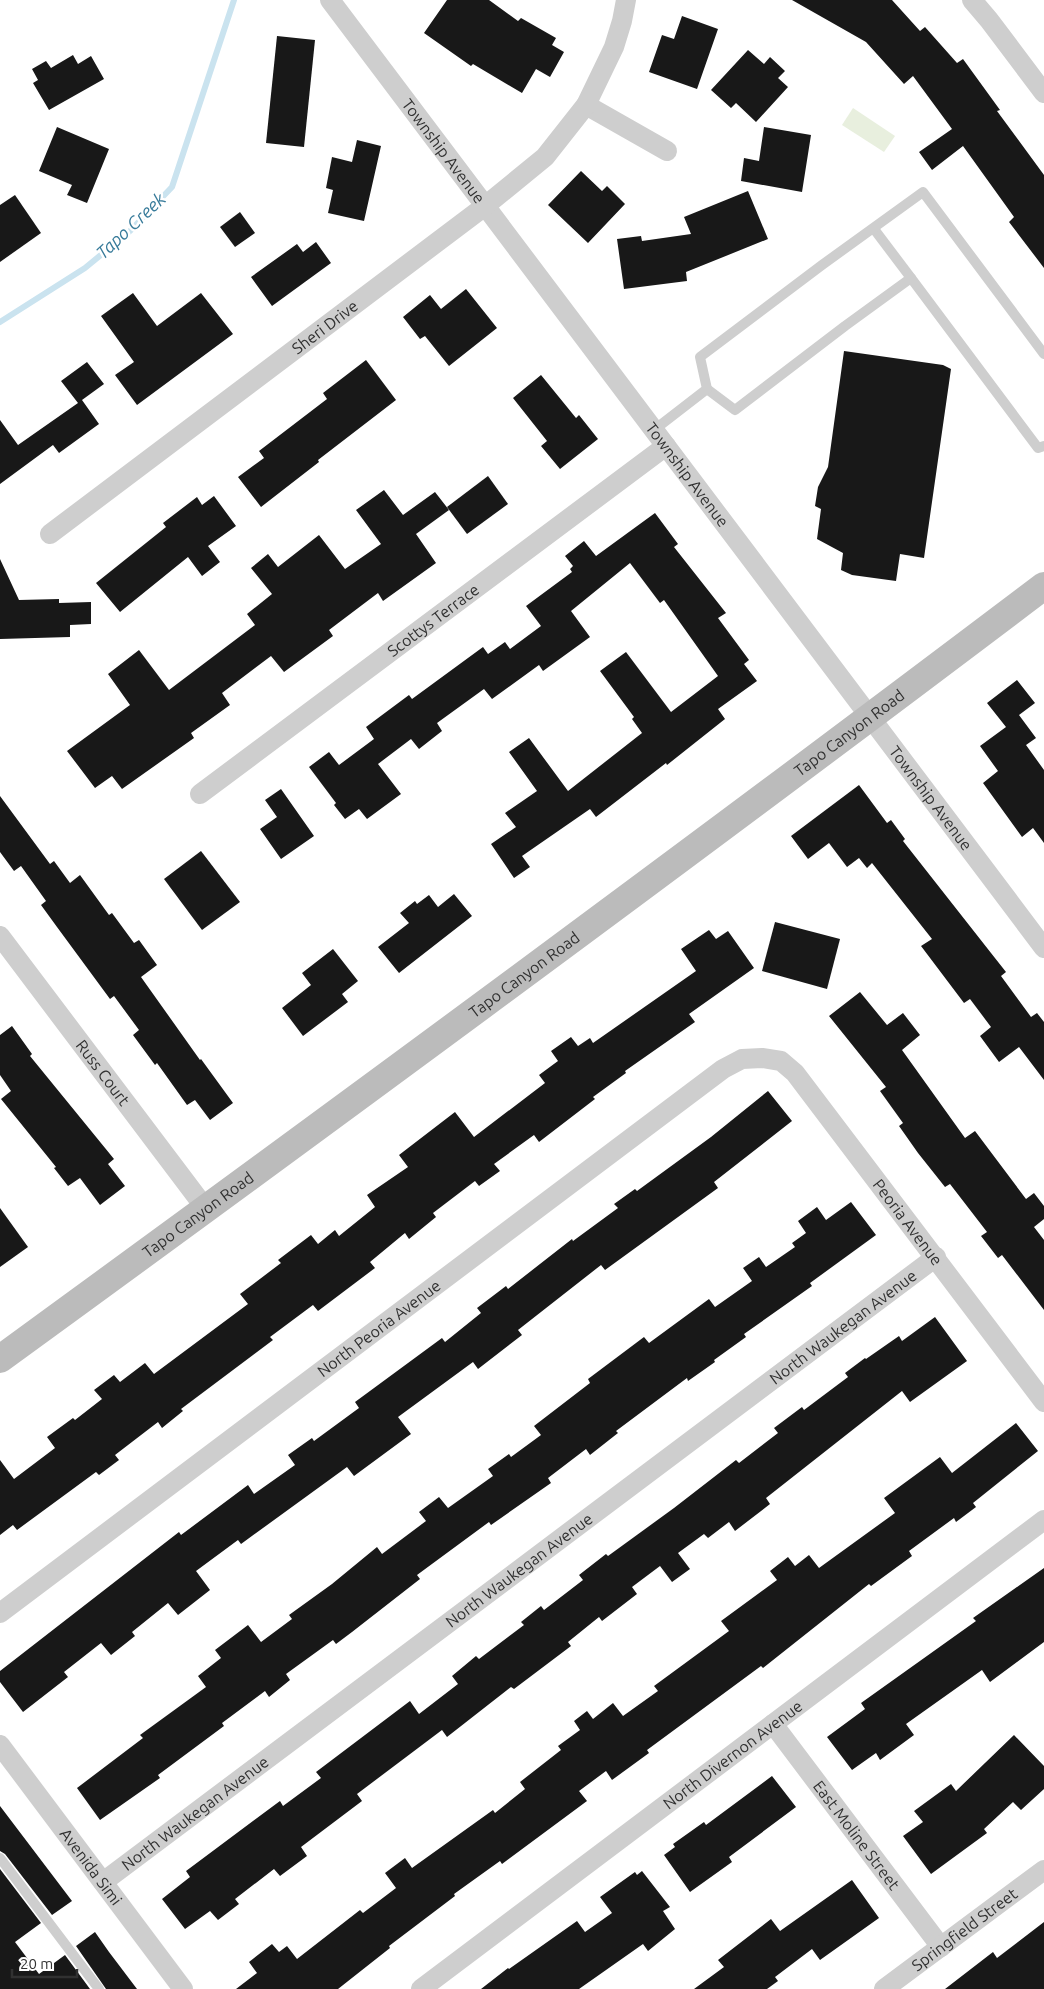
<svg xmlns="http://www.w3.org/2000/svg" width="1044" height="1989" font-family="Ubuntu,sans-serif">
<style>
.green{fill:#e8efde}
.lines{fill:none;stroke-linecap:round;stroke-linejoin:round}
.stream{stroke:#cae3ef;stroke-width:6}
.building{fill:#181818}
.lane{stroke:#cecece;stroke-width:10}
.street{stroke:#cecece;stroke-width:20}
.secondary{stroke:#bbb;stroke-width:28}
.labels{text-anchor:middle;stroke-width:5;stroke-linejoin:round;paint-order:stroke}
.street-label{font-size:16px;fill:#313131;stroke:#fff}
.water-label{font-size:18px;font-style:italic;fill:#387b9a;stroke:#fff}
</style>
<rect width="100%" height="100%" fill="#fff"/>
<path class="green" d="M853,108L895,136L884,152L842,125Z"/>
<g class="lines">
<path class="stream" d="M0,322L85,268L130,231L172,187L234,0"/>
</g>
<g class="building">
<path d="M447,0H489L518,21L521,18L556,38L552,45L564,52L550,77L536,69L522,93L473,64L471,66L424,33Z"/>
<path d="M792,0H892L920,31L925,27L957,63L963,59L1000,110L997,111L1044,175V268L1009,222L1014,217L963,146L932,170L919,152L952,129L913,76L904,84L866,42Z"/>
<path d="M682,16L718,29L697,89L649,72L662,35L674,39Z"/>
<path d="M277,36L315,40L304,147L266,143Z"/>
<path d="M748,50L764,64L770,57L785,71L778,78L788,87L756,122L736,103L731,108L711,90Z"/>
<path d="M73,55L78,64L91,56L104,79L49,110L33,83L38,80L32,69L46,61L51,68Z"/>
<path d="M57,127L109,149L87,203L67,195L72,185L39,171Z"/>
<path d="M764,127L811,135L802,192L741,181L744,158L759,161Z"/>
<path d="M357,140L381,146L364,221L328,213L333,190L326,188L332,157L352,162Z"/>
<path d="M581,171L602,191L607,186L625,204L588,243L548,205Z"/>
<path d="M748,191L768,239L686,272L687,281L624,289L617,239L641,236L642,241L691,234L684,217Z"/>
<path d="M15,195L41,233L0,262V205Z"/>
<path d="M240,212L255,233L235,247L220,227Z"/>
<path d="M316,242L331,263L272,306L251,277L297,244L303,252Z"/>
<path d="M466,289L497,328L449,366L425,336L420,339L403,317L430,295L441,309Z"/>
<path d="M133,293L157,326L201,293L233,334L137,405L115,375L134,362L101,316Z"/>
<path d="M844,351L943,365L951,369L924,558L900,554L896,581L852,575L841,570L843,553L817,539L821,509L815,506L818,487L828,467Z"/>
<path d="M366,360L396,400L318,460L319,462L261,507L238,477L264,458L259,451L327,399L323,393Z"/>
<path d="M87,362L104,384L82,400L99,424L59,453L53,445L0,484V420L18,445L78,403L61,381Z"/>
<path d="M541,375L576,418L579,415L598,439L560,469L541,446L547,441L513,398Z"/>
<path d="M488,476L508,504L467,534L447,507Z"/>
<path d="M384,490L403,515L435,492L449,510L416,534L436,563L383,601L378,593L329,630L333,636L284,672L271,656L222,693L230,705L191,733L194,738L122,789L112,776L95,788L67,751L130,705L108,674L139,650L169,690L255,625L247,614L272,594L251,568L268,554L278,567L319,535L345,569L381,544L356,510Z"/>
<path d="M214,496L236,526L208,546L220,562L202,576L188,557L120,612L96,583L166,527L163,523L197,497L202,505Z"/>
<path d="M655,513L678,544L674,547L726,613L718,618L749,660L744,664L757,681L718,709L725,719L667,765L666,763L596,817L590,809L522,856L530,867L514,878L491,844L516,827L505,813L537,791L509,752L529,738L568,791L642,733L632,719L634,717L600,671L626,652L671,712L718,676L664,600L660,603L630,563L571,611L590,637L543,671L539,665L492,699L484,689L437,723L442,731L419,749L411,739L378,764L401,794L367,819L359,809L345,819L334,805L336,803L309,767L329,752L339,765L374,739L366,727L409,695L412,699L483,647L488,654L505,642L510,649L541,626L526,606L572,572L570,569L573,566L565,556L584,541L596,556Z"/>
<path d="M0,559L19,600L59,599V603L91,602V624L70,625V637L0,639Z"/>
<path d="M1017,680L1035,703L1019,715L1036,738L1026,745L1044,770V843L1033,828L1022,837L983,783L998,771L980,746L1006,727L987,703Z"/>
<path d="M859,785L887,823L891,820L905,839L903,841L991,953L1006,972L1001,976L1031,1017L1037,1013L1044,1022V1080L1019,1047L999,1062L980,1036L991,1027L970,999L964,1003L921,946L932,939L872,863L867,868L859,858L847,867L829,843L808,859L791,836Z"/>
<path d="M281,789L314,836L281,859L260,829L277,817L265,800Z"/>
<path d="M0,796L50,864L54,861L70,883L80,875L109,915L112,913L134,943L139,940L157,965L141,977L200,1060L201,1059L233,1103L210,1120L195,1100L187,1105L157,1063L155,1065L133,1035L139,1030L114,996L110,999L57,927L41,905L46,901L21,866L14,871L0,852Z"/>
<path d="M201,851L240,902L202,930L164,879Z"/>
<path d="M454,894L472,916L399,973L378,947L409,923L400,913L415,901L417,904L429,895L438,907Z"/>
<path d="M775,922L840,939L827,989L762,971Z"/>
<path d="M709,930L716,939L728,931L754,968L689,1014L695,1022L625,1071L626,1073L593,1097L595,1099L539,1142L534,1135L494,1164L500,1171L479,1186L475,1181L433,1213L436,1217L409,1239L405,1233L370,1262L375,1268L318,1311L313,1305L270,1337L273,1340L181,1409L183,1411L162,1428L158,1422L115,1455L119,1460L99,1475L96,1472L17,1530L13,1525L0,1535V1460L14,1479L55,1448L47,1437L73,1418L75,1420L102,1399L94,1390L114,1375L120,1382L145,1363L154,1374L248,1304L240,1294L281,1263L278,1260L311,1235L318,1244L335,1230L339,1236L375,1207L367,1195L408,1167L399,1155L455,1112L474,1137L545,1083L539,1075L558,1061L551,1051L571,1037L578,1046L590,1038L593,1043L696,971L681,949Z"/>
<path d="M333,949L358,981L342,994L348,1002L303,1036L282,1008L311,985L302,973Z"/>
<path d="M860,992L887,1025L903,1013L920,1035L902,1050L965,1138L975,1131L1026,1199L1034,1193L1044,1206V1219L1034,1227L1044,1240V1310L1002,1255L998,1258L981,1236L987,1232L950,1184L945,1187L918,1153L899,1126L903,1123L880,1091L886,1087L829,1016Z"/>
<path d="M12,1026L32,1054L30,1056L114,1159L108,1164L125,1186L100,1205L80,1178L68,1186L54,1168L56,1167L1,1099L11,1091L0,1075V1035Z"/>
<path d="M768,1091L792,1121L714,1182L718,1188L605,1270L601,1265L518,1330L522,1335L478,1369L473,1362L398,1417L411,1434L354,1476L347,1467L241,1544L238,1540L196,1571L210,1590L178,1615L168,1603L132,1632L135,1636L111,1655L101,1643L64,1672L68,1677L23,1712L0,1682V1671L179,1532L181,1535L248,1485L254,1494L295,1465L288,1455L312,1438L314,1441L359,1408L355,1402L442,1338L445,1342L481,1313L477,1308L506,1286L508,1289L572,1239L573,1241L618,1208L614,1204L635,1189L637,1191L711,1137Z"/>
<path d="M851,1202L876,1235L810,1283L812,1286L744,1334L746,1337L714,1360L715,1362L688,1381L687,1378L616,1431L618,1433L590,1455L586,1449L548,1478L551,1483L491,1525L489,1522L417,1575L420,1579L352,1632L336,1644L333,1640L286,1674L290,1680L269,1697L265,1691L222,1723L224,1726L158,1775L160,1778L100,1820L77,1788L143,1738L140,1735L206,1687L198,1676L221,1658L215,1650L248,1625L261,1642L292,1619L289,1615L332,1584L377,1547L382,1554L426,1521L419,1512L439,1497L448,1508L493,1476L488,1469L509,1454L511,1457L541,1435L534,1426L590,1383L588,1379L644,1337L649,1343L709,1299L715,1307L752,1281L743,1268L759,1257L766,1267L795,1247L792,1243L806,1233L798,1221L817,1207L826,1220Z"/>
<path d="M0,1208L28,1247L0,1267Z"/>
<path d="M935,1317L967,1361L910,1402L902,1391L766,1498L770,1504L735,1531L729,1522L708,1538L704,1534L678,1553L690,1569L672,1582L660,1566L632,1587L637,1594L602,1621L599,1617L568,1642L571,1646L514,1689L511,1687L447,1737L442,1730L357,1794L362,1801L301,1847L307,1856L280,1876L274,1869L235,1899L239,1904L218,1920L210,1911L185,1929L162,1899L190,1877L186,1871L280,1801L283,1806L321,1778L316,1772L410,1701L419,1714L458,1684L452,1676L476,1656L479,1659L524,1625L521,1622L541,1606L544,1610L583,1580L579,1575L606,1554L608,1556L674,1508L736,1460L739,1463L778,1433L774,1428L802,1407L804,1410L848,1377L845,1373L865,1358L866,1359L899,1336L902,1341Z"/>
<path d="M1016,1423L1038,1451L973,1503L976,1507L956,1522L954,1518L909,1551L912,1556L871,1586L869,1584L763,1668L761,1666L647,1750L649,1753L612,1780L606,1771L579,1791L587,1801L502,1864L500,1861L454,1894L455,1896L389,1946L390,1948L338,1989H236L257,1973L249,1962L272,1944L279,1952L287,1946L297,1959L360,1910L363,1913L396,1888L385,1873L405,1858L412,1868L493,1810L495,1813L525,1789L520,1782L561,1750L558,1746L580,1730L574,1721L587,1711L593,1719L613,1703L623,1716L658,1691L654,1686L729,1631L721,1621L777,1580L770,1571L788,1557L795,1566L809,1555L819,1568L895,1513L884,1498L940,1457L952,1473Z"/>
<path d="M1044,1568V1642L990,1682L982,1670L906,1724L914,1735L880,1760L876,1753L852,1770L827,1737L865,1709L861,1703L976,1621L973,1618Z"/>
<path d="M1014,1735L1044,1766V1789L1021,1810L1013,1802L984,1829L987,1833L931,1874L903,1836L923,1822L914,1811L951,1784L956,1791Z"/>
<path d="M772,1776L796,1807L729,1857L732,1862L690,1892L664,1855L675,1847L673,1844L704,1822L706,1825Z"/>
<path d="M0,1806L72,1901L52,1915L5,1854L0,1851Z"/>
<path d="M0,1869L41,1923L15,1942L39,1974L65,1955L90,1989H0Z"/>
<path d="M642,1871L670,1907L663,1911L675,1929L648,1951L643,1944L579,1989H481L508,1968L509,1969L577,1921L585,1932L612,1913L600,1897L635,1872L637,1875Z"/>
<path d="M852,1880L879,1918L820,1960L812,1949L775,1977L778,1981L767,1989H694L724,1967L718,1960L771,1919L780,1931Z"/>
<path d="M1044,1922V1989H945L993,1952L997,1958Z"/>
<path d="M95,1932L109,1952L137,1989H106L76,1946Z"/>
</g>
<g class="lines">
<g class="lane">
<path d="M874,229L911,278"/>
<path d="M707,389L735,410L845,326L911,278L1038,448L1044,446"/>
<path d="M654,430L707,389L700,357L822,265L923,192L1044,354"/>
<path d="M0,1858L99,1989"/>
</g>
<g class="street">
<path id="s1" d="M330,0L1044,948"/>
<path d="M972,0L989,20L1044,93"/>
<path d="M586,105L667,151"/>
<path id="s2" d="M50,534L485,206L545,157L586,105L614,47L622,21L626,0"/>
<path id="s3" d="M200,794L666,446"/>
<path id="s4" d="M0,936L206,1209"/>
<path id="s5" d="M0,1613L723,1069L742,1059L762,1058L781,1061L795,1073L1044,1402"/>
<path id="s6" d="M773,1724L941,1947"/>
<path id="s7" d="M0,1745L183,1989"/>
<path id="s8" d="M103,1882L936,1257"/>
<path id="s9" d="M421,1989L1044,1520"/>
<path id="s10" d="M884,1989L1044,1870"/>
</g>
<path class="secondary" id="s11" d="M0,1359C350,1104 699,847 1044,586"/>
</g>
<g class="labels">
<g class="street-label">
<text dy="6" stroke="none"><textPath href="#s1" startOffset="189">Township Avenue</textPath></text>
<text dy="6" stroke="none"><textPath href="#s2" startOffset="344">Sheri Drive</textPath></text>
<text dy="6" stroke="none"><textPath href="#s1" startOffset="594">Township Avenue</textPath></text>
<text dy="6" stroke="none"><textPath href="#s3" startOffset="291">Scottys Terrace</textPath></text>
<text dy="6" stroke="none"><textPath href="#s11" startOffset="1055">Tapo Canyon Road</textPath></text>
<text dy="6" stroke="none"><textPath href="#s1" startOffset="999">Township Avenue</textPath></text>
<text dy="6" stroke="none"><textPath href="#s11" startOffset="650">Tapo Canyon Road</textPath></text>
<text dy="6" stroke="none"><textPath href="#s4" startOffset="171">Russ Court</textPath></text>
<text dy="6" stroke="none"><textPath href="#s11" startOffset="245">Tapo Canyon Road</textPath></text>
<text dy="6" stroke="none"><textPath href="#s5" startOffset="1171">Peoria Avenue</textPath></text>
<text dy="6" stroke="none"><textPath href="#s8" startOffset="925">North Waukegan Avenue</textPath></text>
<text dy="6" stroke="none"><textPath href="#s5" startOffset="474">North Peoria Avenue</textPath></text>
<text dy="6" stroke="none"><textPath href="#s8" startOffset="520">North Waukegan Avenue</textPath></text>
<text dy="6" stroke="none"><textPath href="#s9" startOffset="390">North Divernon Avenue</textPath></text>
<text dy="6" stroke="none"><textPath href="#s8" startOffset="115">North Waukegan Avenue</textPath></text>
<text dy="6" stroke="none"><textPath href="#s6" startOffset="139">East Moline Street</textPath></text>
<text dy="6" stroke="none"><textPath href="#s7" startOffset="152">Avenida Simi</textPath></text>
<text dy="6" stroke="none"><textPath href="#s10" startOffset="100">Springfield Street</textPath></text>
</g>
<g class="water-label">
<text transform="translate(131 226) rotate(-43)" y="6">Tapo Creek</text>
</g>
</g>
<path d="M12 1969v8h65v-8" fill="none" stroke="#313131" stroke-width="2.5"/>
<text x="20" y="1969" font-size="15" fill="#313131" stroke="#ffffff" stroke-width="4" paint-order="stroke">20 m</text>
</svg>
